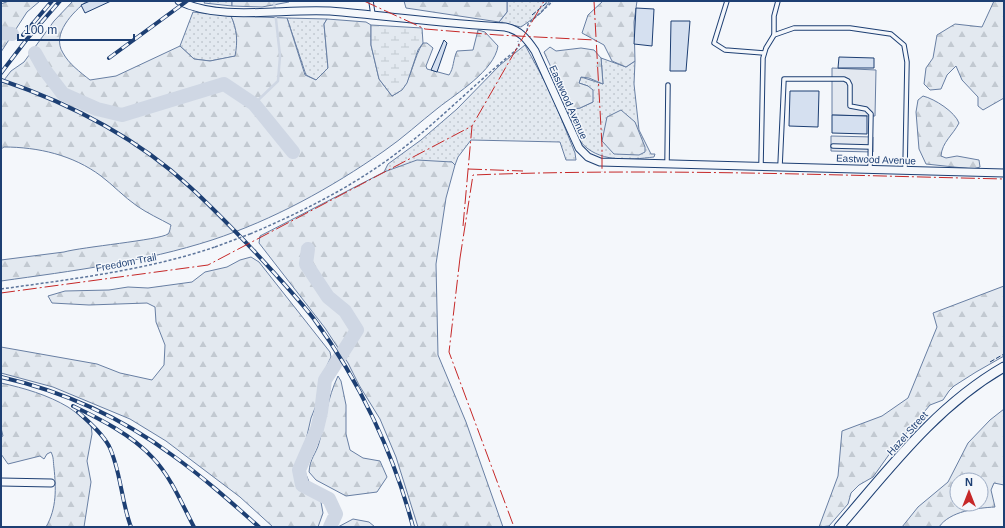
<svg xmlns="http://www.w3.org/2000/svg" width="1005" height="528" font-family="Arial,sans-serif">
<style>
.green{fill:url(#green-dots);stroke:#687fa3}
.forest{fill:url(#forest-firs);stroke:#687fa3;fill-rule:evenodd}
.wetland{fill:url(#wetland-marsh);stroke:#687fa3}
.parking{fill:#e3e8f0;stroke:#687fa3}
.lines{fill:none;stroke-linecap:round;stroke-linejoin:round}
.stream{stroke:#cfd7e4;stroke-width:2.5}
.river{stroke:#cfd7e4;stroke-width:14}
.building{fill:#d5e0f0;stroke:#1d3f73}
.service-casing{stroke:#1d3f73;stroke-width:5.5}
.minor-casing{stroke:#1d3f73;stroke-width:9}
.tertiary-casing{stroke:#1d3f73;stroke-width:11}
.path{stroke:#5e769c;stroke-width:1.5;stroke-dasharray:3 2;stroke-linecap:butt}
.service{stroke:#f4f7fb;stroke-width:3.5}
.minor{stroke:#f4f7fb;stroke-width:7}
.tertiary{stroke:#f4f7fb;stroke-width:9}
.rail-casing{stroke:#1d3f73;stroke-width:4}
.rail{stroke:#f4f7fb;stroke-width:2.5;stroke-dasharray:8;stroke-linecap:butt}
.path-bridge{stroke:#5e769c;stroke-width:1.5;stroke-dasharray:3 2;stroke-linecap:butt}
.fence{stroke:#1d3f73;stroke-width:1;stroke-dasharray:5 2;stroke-linecap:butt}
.power{stroke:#c62828;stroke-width:1;stroke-dasharray:14 3 2 3;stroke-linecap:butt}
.labels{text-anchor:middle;stroke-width:3;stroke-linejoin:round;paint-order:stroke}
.street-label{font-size:10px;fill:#1d3f73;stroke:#f4f7fb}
</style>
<defs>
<pattern id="green-dots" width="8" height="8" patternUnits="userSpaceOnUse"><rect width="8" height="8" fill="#e3e9f0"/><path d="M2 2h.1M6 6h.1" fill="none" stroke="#c2c9d1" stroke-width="1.8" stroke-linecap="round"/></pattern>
<pattern id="forest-firs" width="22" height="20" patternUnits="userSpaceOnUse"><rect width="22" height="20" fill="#e3e9f0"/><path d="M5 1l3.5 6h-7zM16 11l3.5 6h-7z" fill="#c2c9d1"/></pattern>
<pattern id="wetland-marsh" width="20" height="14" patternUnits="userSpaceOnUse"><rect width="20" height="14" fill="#e3e9f0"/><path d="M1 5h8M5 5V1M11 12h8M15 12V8" fill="none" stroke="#c2c9d1"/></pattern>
</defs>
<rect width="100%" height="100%" fill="#f4f7fb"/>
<g class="green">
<path d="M205,1H232V6L204,3Z"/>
<path d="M507,1H550L541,13L521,27L499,22L507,12Z"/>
<path d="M193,12L231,16C237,29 238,41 236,56L210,61L194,59L180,46Z"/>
<path d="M287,18L327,19L324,24L328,68L316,80L306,75Z"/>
<path d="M525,45L551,93L575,153L576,160H566L560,142L471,140L458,157L455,165L452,162L384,172L388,164L421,140L457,109L500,65Z"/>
<path d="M601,58L626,67L635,61L634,84L639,130L651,154H655L654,157C629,160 597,163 580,141C574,132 571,119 567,109L580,108L593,102L588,86L579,83L581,77L603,84Z"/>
</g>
<g class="forest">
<path d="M9,1H40L27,12L1,52V4Z"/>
<path d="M73,1H87C73,12 51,34 63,53C69,64 80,72 90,80L116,76L180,46L194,59L210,61L235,56C238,41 237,29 231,16L287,18L305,75L316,80L328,68L324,24L327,19L366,22L371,25V45L379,79L392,96C395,94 400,92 402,89C411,80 414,56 423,43H427L433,48L426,66L427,69L449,75C454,68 453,59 457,51L473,50L478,30L485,32L498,46C494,71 457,93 438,108C420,122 403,138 384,151C331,188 273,220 212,240C144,262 72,271 1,281V260L64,252C81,247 160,240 168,234C170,232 170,228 171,225C160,219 147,213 137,206C124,197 113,185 101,176C73,155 38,147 4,147L1,149V84L11,71L24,62L54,21Z"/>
<path d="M232,1H289V2L262,7L232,6Z"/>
<path d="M404,1H507V12L499,22L406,8Z"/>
<path d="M603,1H637L634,22L635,61L626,67L612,61L604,45L582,33L588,15Z"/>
<path d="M994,1H1004V98L983,110L978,106V97L962,80L956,66L947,75L941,89L930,90L924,84L926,68L933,58L937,35L955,24L982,27Z"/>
<path d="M550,47L556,51L581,48L594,50L601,58L603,84L589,78L581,77L579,83L588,86L593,90V102L580,108L567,109L566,100L544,52Z"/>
<path d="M923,96C935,99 955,112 959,123C953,135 942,142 941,156L946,158L957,156L979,160L980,167L973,169L926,164L919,149L916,112L918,100Z"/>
<path d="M621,110L635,122L645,147V152L639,155L614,154L602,141L607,117Z"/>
<path d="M417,160L452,162L455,165L446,198L436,264L438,355L466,422L503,527H418L396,457L380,419L359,385L348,363L325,328L259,243L260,236L384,172Z"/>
<path d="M251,257L259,262L330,352L331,357L321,378L317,403L311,418L301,462L314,494L321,502L323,513L318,527H273L240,497L166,441L130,419L53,387L1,373V347L97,364L120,373L152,380L164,365L165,345L156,322L155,307L147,303L89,305L52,303L48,296L65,291L109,290L128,287L148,288L192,282L205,272L227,267L240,260Z"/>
<path d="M1004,286V356L976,372L954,386L949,391L943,400L930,405L893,449L873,477L859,485L851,493L848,504L829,526L819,527L838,476L842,431L882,416L908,398L937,327L933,313Z"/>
<path d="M338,376L341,381L346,405V434L350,450L363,458L380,461L387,477L377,492L346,496L316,480L309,472C310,458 316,454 319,443C326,418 327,399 338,376Z"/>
<path d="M1,383C24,388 48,395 68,407C76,412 83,419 91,424L92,434L87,461L91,482L84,527H46C57,508 56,488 54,468C53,461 54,458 51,452L47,454L44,459L40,456L8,464L1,454V437L3,436L1,428Z"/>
<path d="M1004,409V485L994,483L991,490L995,507C977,508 950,511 939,527H902L918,507L948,482L968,443L990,420ZM957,480H981V504H957Z"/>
<path d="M353,519L369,522L375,527H338Z"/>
</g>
<path class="wetland" d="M371,25L422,28L423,43L418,50L407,83L402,90L392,96L379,79L371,45Z"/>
<g class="parking">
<path d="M832,68L876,70L875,116L832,115Z"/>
<path d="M831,136L873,137V152L831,151Z"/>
</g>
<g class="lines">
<path class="stream" d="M254,104L278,81L280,56L274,1"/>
<g class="river">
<path d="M1,33L12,34"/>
<path d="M35,53L44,69L63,94L97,109L122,115L224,84L254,104L293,152"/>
<path d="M308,249L306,264L328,297L345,311L357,330L325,380L321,412L317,429L299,470L302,485L329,499L336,514L330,527"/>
</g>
</g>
<g class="building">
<path d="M90,1H111L85,13L81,5Z"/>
<path d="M636,8L654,9L652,46L634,44Z"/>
<path d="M671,21H690L686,71H670Z"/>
<path d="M444,40L447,43L437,72L431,70Z"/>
<path d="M839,57L874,58V68H838Z"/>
<path d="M790,91H819L818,127L789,126Z"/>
<path d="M832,115L867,116V134L832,133Z"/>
</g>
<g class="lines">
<defs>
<g id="service">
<path d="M371,1L373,15"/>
<path d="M727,1L714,43L725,50L764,53"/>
<path d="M774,35V16L778,1"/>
<path d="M833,146L870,147"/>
<path d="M667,164L668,85"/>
<path d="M761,165L763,58L766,48L774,35L794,28H850L891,34L904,45L907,62L905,169"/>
<path d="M780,166L784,79H844L848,81L850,85V106L866,109L871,114L870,168"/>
</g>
<g id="minor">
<path d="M179,1C222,22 283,8 330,11C388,16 446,24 505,27C520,30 527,39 535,51L579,148L588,157L600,162L1004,173"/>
<path d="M1,482L51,483"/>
</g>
<path id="tertiary" d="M839,527C889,469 936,406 1004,367"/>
</defs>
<use href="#service" class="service-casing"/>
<use href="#minor" class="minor-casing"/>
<use href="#tertiary" class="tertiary-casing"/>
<g class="path">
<path d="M527,31L528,24L553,1"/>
<path d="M250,234C297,214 344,191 386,161C432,128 471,87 515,51L519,46L518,41"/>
<path d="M1,289C73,279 147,270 215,247"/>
</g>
<use href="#service" class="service"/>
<use href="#minor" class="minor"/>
<use href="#tertiary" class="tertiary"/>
<defs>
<g id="rail">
<path d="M23,35L52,1"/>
<path d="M109,58L187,1"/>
<path d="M1,73L27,39L60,1"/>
<path d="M1,80C69,103 137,138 190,187C213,208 234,230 255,252C275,274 296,296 314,319C359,380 394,454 413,527"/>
<path d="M1,377C62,391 122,418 172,455C203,477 231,502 259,527"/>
<path d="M73,406C100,419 132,435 153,458C171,477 182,504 194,527"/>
<path d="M78,412C89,422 102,433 109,446C121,471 121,501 131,527"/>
</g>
</defs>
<use href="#rail" class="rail-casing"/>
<use href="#rail" class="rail"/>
<path class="path-bridge" d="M215,247L250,234"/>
<g class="fence">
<path d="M532,15L549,1"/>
<path d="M990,362L1004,354"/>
</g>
<g class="power">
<path d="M364,1L425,29L498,35L595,40"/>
<path d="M594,1L602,146V172"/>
<path d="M468,169L523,171"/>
<path d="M463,226L472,126L544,1"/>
<path d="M460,258L473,175C650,168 827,175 1004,179"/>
<path d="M460,258L449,352L514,527"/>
<path d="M1,293L208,265L472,126"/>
</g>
</g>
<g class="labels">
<g class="street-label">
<text transform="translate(569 102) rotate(66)" y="4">Eastwood Avenue</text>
<text transform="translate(876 159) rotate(2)" y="4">Eastwood Avenue</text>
<text transform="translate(126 262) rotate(-11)" y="4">Freedom Trail</text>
<text transform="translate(907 433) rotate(-48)" y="4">Hazel Street</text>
</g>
</g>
<rect width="1005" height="528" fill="none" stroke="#1d3f73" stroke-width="4"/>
<g transform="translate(969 492)"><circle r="19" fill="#f4f7fb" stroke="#9eadc5"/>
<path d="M0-3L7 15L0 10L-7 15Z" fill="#c62828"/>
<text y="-6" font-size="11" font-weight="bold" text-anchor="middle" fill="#1d3f73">N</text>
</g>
<path d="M18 34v6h116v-6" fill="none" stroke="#1d3f73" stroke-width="2"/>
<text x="24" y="34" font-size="12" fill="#1d3f73" stroke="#f4f7fb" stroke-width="3" paint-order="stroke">100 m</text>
</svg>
